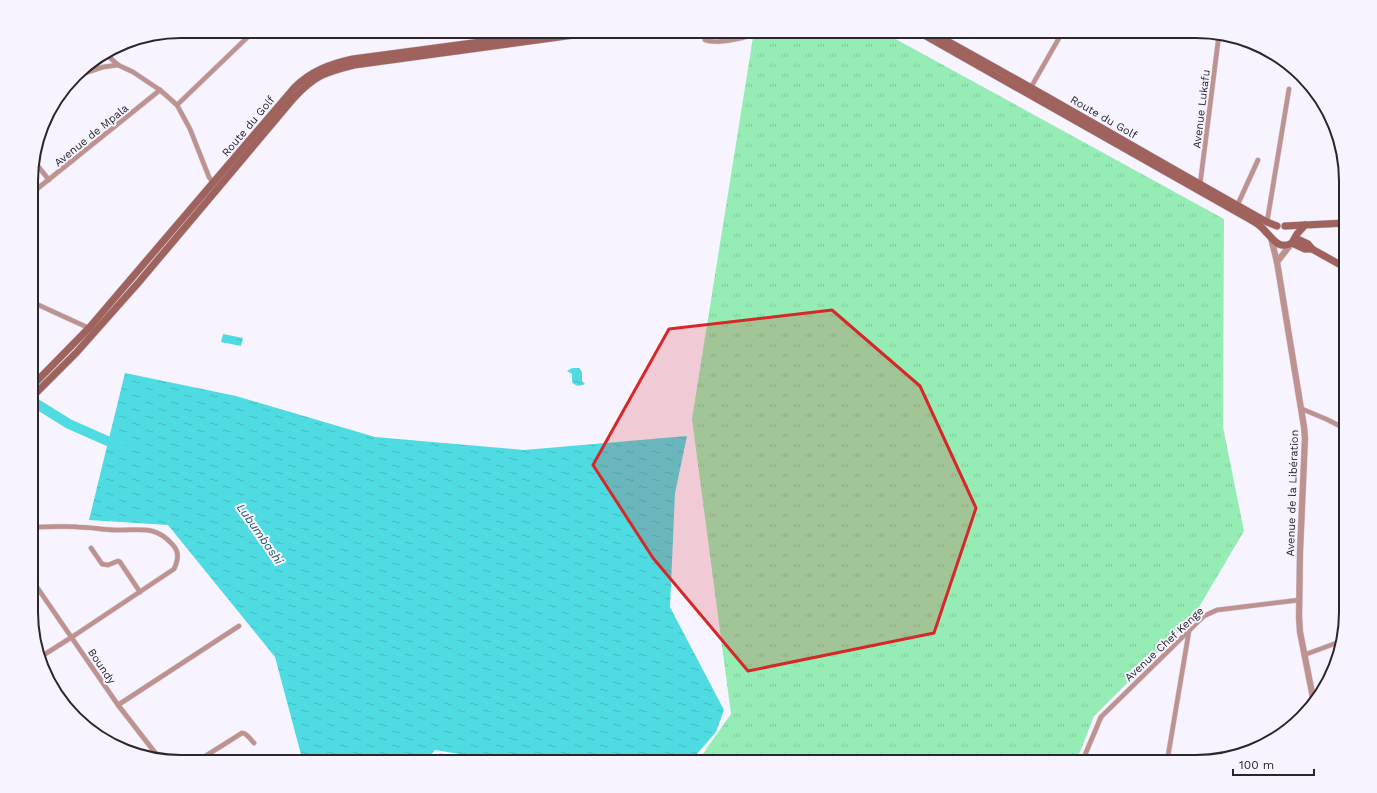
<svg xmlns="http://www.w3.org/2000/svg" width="1377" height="793" font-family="'Work Sans',sans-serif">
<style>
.grass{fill:url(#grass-tufts)}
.water{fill:url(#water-ripples)}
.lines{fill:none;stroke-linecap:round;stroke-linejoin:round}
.river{stroke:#4edbe2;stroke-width:10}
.minor-casing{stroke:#d2ced9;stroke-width:5.5}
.tertiary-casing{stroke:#d2ced9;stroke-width:7}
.secondary-casing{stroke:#d2ced9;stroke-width:8}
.minor{stroke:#be928e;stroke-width:4.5}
.tertiary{stroke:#be928e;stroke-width:6}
.secondary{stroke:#9f625d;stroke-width:7}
.marked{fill:#d62828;fill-opacity:0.2;stroke:#d62828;stroke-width:3;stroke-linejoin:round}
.labels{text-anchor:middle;stroke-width:4;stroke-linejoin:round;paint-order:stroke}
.street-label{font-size:11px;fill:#29272c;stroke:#f7f3ff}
.water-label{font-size:12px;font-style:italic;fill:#215b5e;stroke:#f7f3ff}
.rim{fill:none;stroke:#29272c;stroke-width:2}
</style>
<defs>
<pattern id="grass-tufts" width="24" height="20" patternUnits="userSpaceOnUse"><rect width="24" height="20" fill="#95edb5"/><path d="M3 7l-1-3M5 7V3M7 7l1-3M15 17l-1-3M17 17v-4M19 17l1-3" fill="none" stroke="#80cb9c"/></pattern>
<pattern id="water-ripples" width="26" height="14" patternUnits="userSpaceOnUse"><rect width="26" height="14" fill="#4edbe2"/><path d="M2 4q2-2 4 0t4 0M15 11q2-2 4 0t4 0" fill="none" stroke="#44bcc2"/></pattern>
</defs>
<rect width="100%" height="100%" fill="#f7f3ff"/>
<g class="grass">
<path d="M754,31H881L1224,219L1223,427L1244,531L1192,619L1094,716L1076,762H697L731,714L692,419Z"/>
<path d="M439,753L482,762H438Z"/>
</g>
<g class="water">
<path d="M223,334L243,338L241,346L221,342Z"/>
<path d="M572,368H579L582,372V381L585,384C580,386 576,387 572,382V374L567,371Z"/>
<path d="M125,373L236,396L375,437L524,450L687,436L675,493L670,607L724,710L716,732L690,762H508L435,750L424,762H303L275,657L168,525L89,520Z"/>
</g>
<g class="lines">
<path class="river" d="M32,401L69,424L121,447"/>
<defs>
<g id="minor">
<path d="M705,31V40C717,45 750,37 762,31"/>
<path d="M819,31L836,33"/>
<path d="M106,54L118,65L133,72L160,90L177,105L190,129L209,177L214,184"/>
<path d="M76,76L103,67L118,65"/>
<path d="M1030,89L1063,31"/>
<path d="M177,105L254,31"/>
<path d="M33,160L49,180"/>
<path d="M1200,185L1219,34"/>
<path d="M32,193L160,90"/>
<path d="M1237,206L1258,160"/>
<path d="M1267,222L1289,89"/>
<path d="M32,302L91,329"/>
<path d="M1302,409L1326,419L1346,429"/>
<path d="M32,527C48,527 63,526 78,527C91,527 103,530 115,530C139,531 154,524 172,544C180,552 178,560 174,569L72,637L42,656"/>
<path d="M91,548L102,564L108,565L118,561L120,562L140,592"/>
<path d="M32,580L118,705L160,759"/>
<path d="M1304,655L1339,642"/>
<path d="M118,705L239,626"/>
<path d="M196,762L242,733C247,733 250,739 254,743"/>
<path d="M1082,762L1101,717L1204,616L1217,610L1299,600"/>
<path d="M1167,762L1189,631"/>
</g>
<g id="tertiary">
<path d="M1271,238L1277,262L1304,427L1305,438L1300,552L1299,617L1300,632L1314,703"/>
<path d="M1277,262L1291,244"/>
</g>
<g id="secondary">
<path d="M917,31L1251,220C1257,223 1262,227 1266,232C1274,240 1279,250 1292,243L1297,234L1305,225"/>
<path d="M929,31C1043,93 1154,159 1267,222L1277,226"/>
<path d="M1285,226L1346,223"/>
<path d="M1295,238L1308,244L1312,249L1346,268"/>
<path d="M1292,243L1305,249H1312"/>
<path d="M32,386L89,328L294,88C311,71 330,64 353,59L563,31"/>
<path d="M32,397L76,353L139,282L293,99C314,76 325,72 354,65L603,31"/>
</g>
</defs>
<use href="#minor" class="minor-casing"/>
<use href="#tertiary" class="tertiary-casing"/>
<use href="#secondary" class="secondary-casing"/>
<use href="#minor" class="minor"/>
<use href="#tertiary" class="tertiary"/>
<use href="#secondary" class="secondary"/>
</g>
<path class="marked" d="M832,310L920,386L976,508L934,633L748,671L653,558L593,465L669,329Z"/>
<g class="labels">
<g class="street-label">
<text transform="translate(1201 109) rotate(-83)" y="4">Avenue Lukafu</text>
<text transform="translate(1104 117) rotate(30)" y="4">Route du Golf</text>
<text transform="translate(248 126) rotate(-50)" y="4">Route du Golf</text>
<text transform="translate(91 135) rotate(-39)" y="4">Avenue de Mpala</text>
<text transform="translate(1292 493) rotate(-88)" y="4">Avenue de la Libération</text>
<text transform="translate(1164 644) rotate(-43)" y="4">Avenue Chef Kenge</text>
<text transform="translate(102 666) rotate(56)" y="4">Boundy</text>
</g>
<g class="water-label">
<text transform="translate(260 534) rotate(55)" y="4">Lubumbashi</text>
</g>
</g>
<path d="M0 0H1377V793H0ZM181 38H1196A143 143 0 0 1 1339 181V612A143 143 0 0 1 1196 755H181A143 143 0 0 1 38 612V181A143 143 0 0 1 181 38Z" fill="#f7f3ff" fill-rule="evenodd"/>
<path class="rim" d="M181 38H1196A143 143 0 0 1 1339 181V612A143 143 0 0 1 1196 755H181A143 143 0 0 1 38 612V181A143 143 0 0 1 181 38Z"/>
<path d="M1233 769v6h81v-6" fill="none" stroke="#29272c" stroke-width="2"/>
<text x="1239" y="769" font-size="12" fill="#29272c" stroke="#f7f3ff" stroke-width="3" paint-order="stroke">100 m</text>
</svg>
